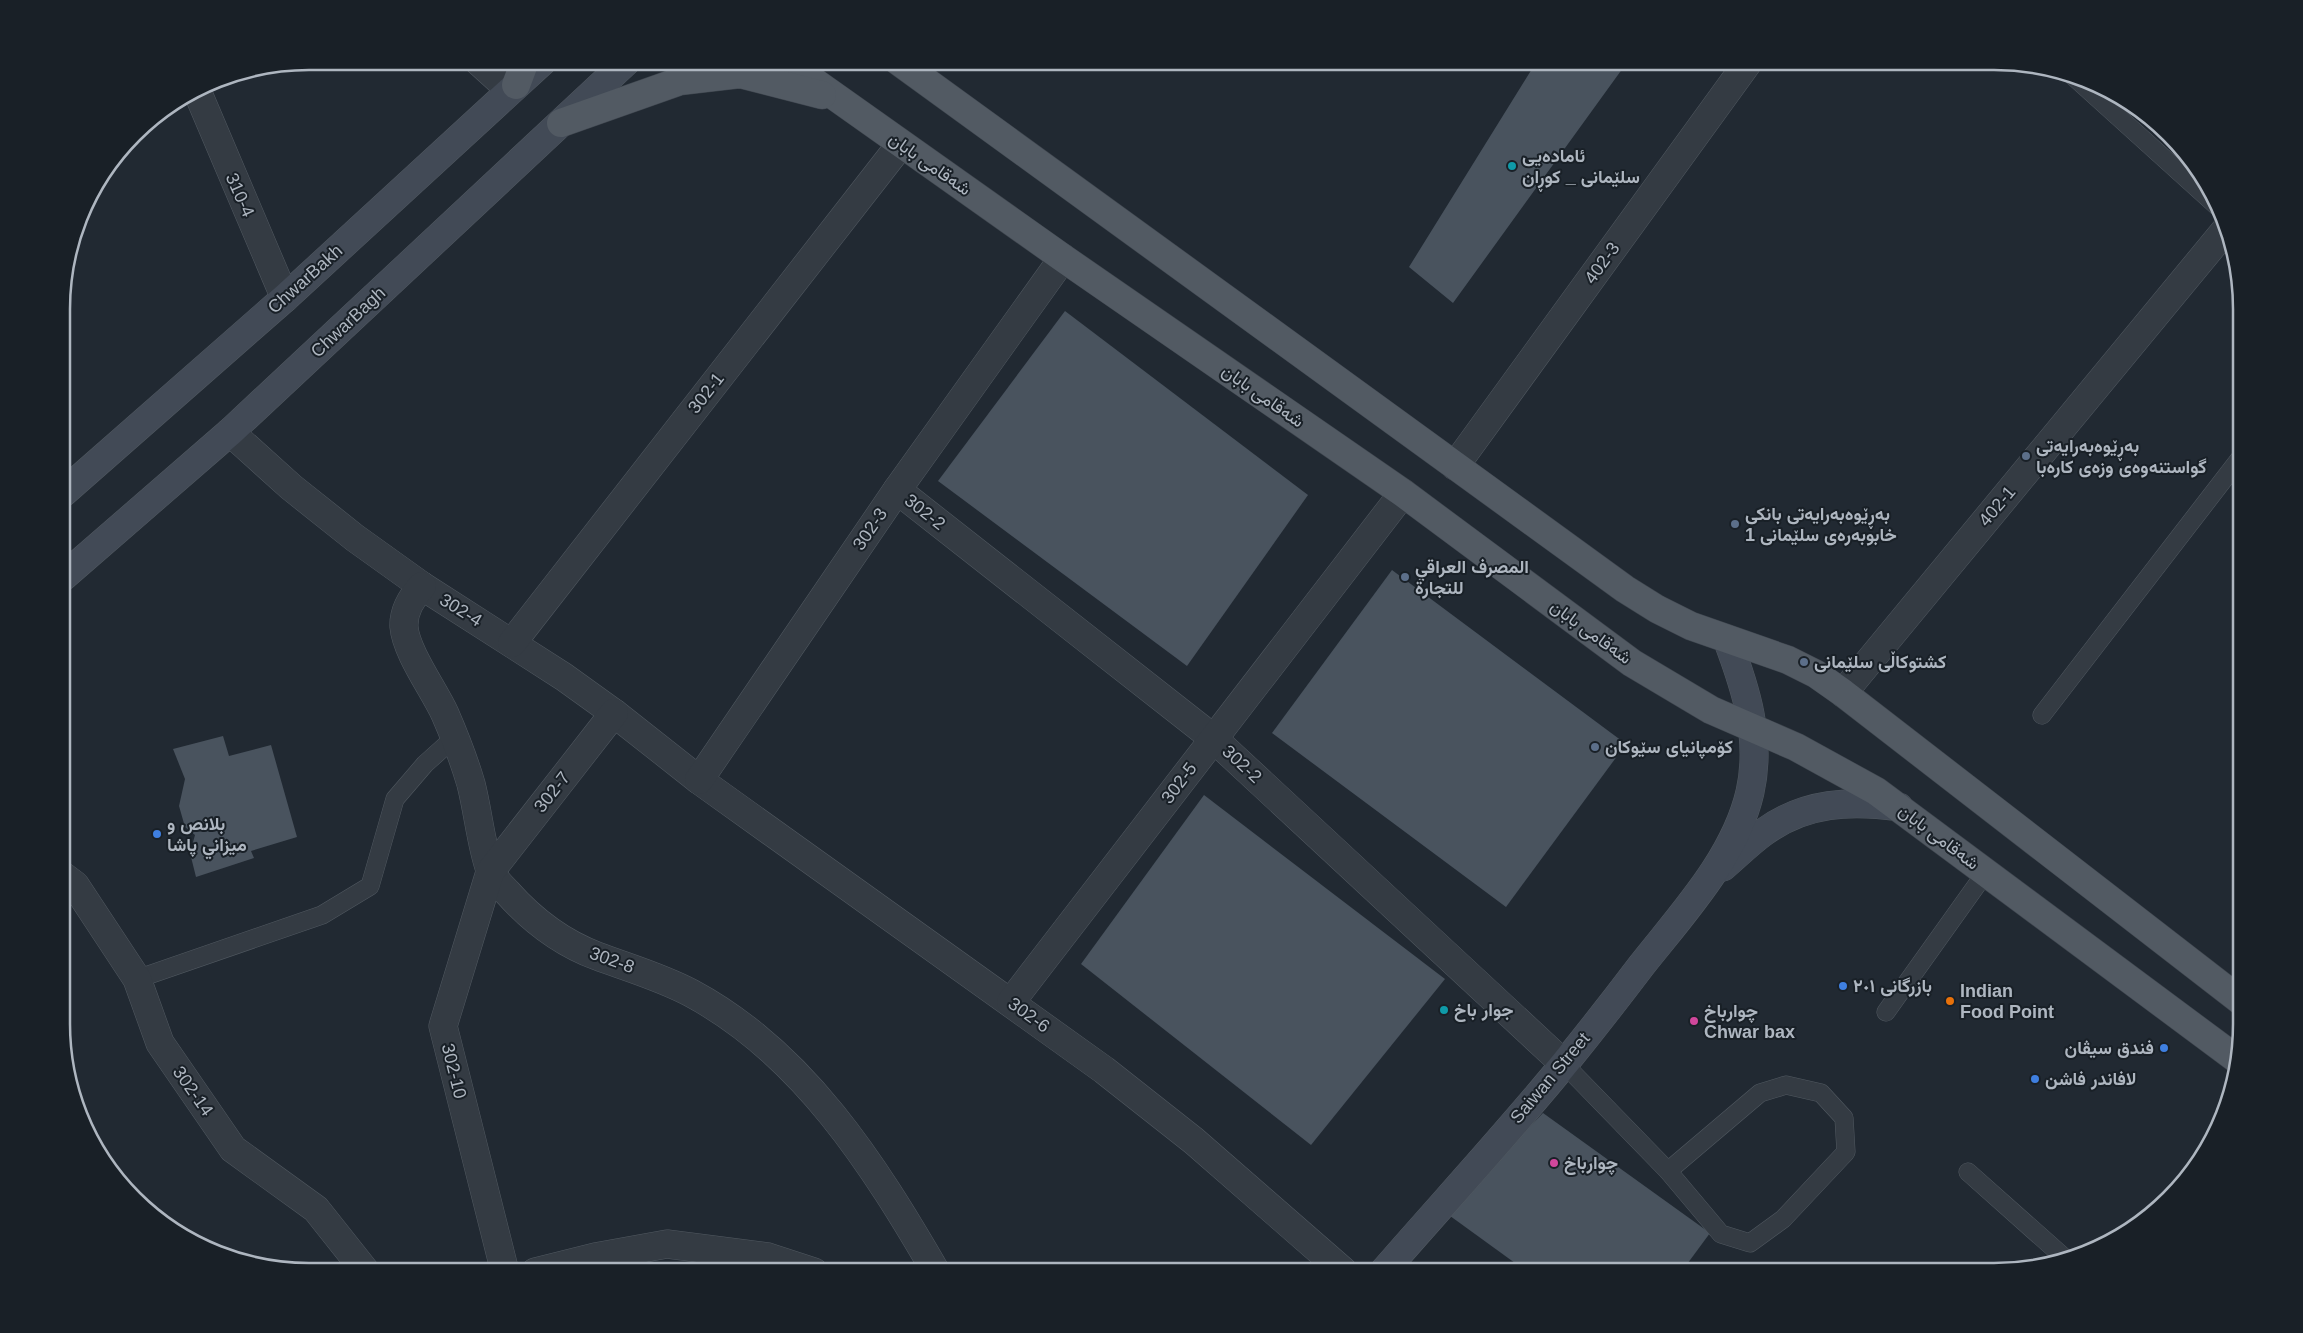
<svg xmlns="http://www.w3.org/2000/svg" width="2303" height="1333" font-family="Helvetica,Vazirmatn,sans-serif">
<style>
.building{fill:#49535e}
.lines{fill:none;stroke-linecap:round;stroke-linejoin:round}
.service-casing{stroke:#515961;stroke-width:19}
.minor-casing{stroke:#515961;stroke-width:29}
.secondary-casing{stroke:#515961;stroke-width:29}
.primary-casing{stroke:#3d444d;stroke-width:29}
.service{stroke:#343b43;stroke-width:18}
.minor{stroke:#343b43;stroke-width:28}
.secondary{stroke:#424a56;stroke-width:28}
.primary{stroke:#525a63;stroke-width:28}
.culture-dot{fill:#0f9aa8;stroke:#192027;stroke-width:2}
.service-dot{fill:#5c6f8a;stroke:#192027;stroke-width:2}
.shop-dot{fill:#3f7fe0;stroke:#192027;stroke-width:2}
.food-dot{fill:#e8710a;stroke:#192027;stroke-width:2}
.hotel-dot{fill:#d1479c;stroke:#192027;stroke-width:2}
.labels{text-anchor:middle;stroke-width:4;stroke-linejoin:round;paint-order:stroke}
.poi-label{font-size:18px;font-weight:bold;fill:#aeb6c0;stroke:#192027;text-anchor:start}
.street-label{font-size:18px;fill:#aeb6c0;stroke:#192027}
.rim{fill:none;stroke:#aeb6c0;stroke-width:2.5}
</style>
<rect width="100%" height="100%" fill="#212932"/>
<g class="building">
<path d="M1531,61H1628L1453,303L1409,267L1535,64Z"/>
<path d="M1065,311L1308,495L1187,666L938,481Z"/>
<path d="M1392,570L1626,744L1506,907L1272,733Z"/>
<path d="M223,736L229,756L271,745L297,837L251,851L254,858L196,877L190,853L195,835L185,827L179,806L185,779L173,749Z"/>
<path d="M1204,795L1445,979L1311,1145L1081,964Z"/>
<path d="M1543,1113L1710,1233L1682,1271H1526L1446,1213Z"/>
</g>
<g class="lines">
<defs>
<g id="service">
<path d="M2073,76L2218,207"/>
<path d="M2042,715L2241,457"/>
<path d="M137,979L322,915L370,886L395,799L425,764L455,737"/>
<path d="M1886,1012L1986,872"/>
<path d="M1564,1064L1668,1171L1721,1234L1750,1243L1783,1219L1846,1152L1844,1118L1821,1093L1786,1085L1760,1093L1668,1171"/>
<path d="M1968,1172L2067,1260"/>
</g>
<g id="minor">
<path d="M478,61L510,90"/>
<path d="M197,91L285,298"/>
<path d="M230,432L291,487L355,538L422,586L564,677L614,713L699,780L1104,1070L1194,1141L1343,1271"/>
<path d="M1455,466L1749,61"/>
<path d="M897,490L1213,738L1564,1064"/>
<path d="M422,586C412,597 403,610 404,627C406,652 434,690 445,714C455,737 464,760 471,784C478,811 481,845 490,870C493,878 501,886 507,892C531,919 562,943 597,956C629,968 661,977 691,993C803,1053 874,1165 936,1272"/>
<path d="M512,643L901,144"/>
<path d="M1843,693L2228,227"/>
<path d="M699,780L897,490L1063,258"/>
<path d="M63,876L75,885L137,979L160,1043L233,1149L316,1209L366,1272"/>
<path d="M1011,1002L1403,493"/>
<path d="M505,1272L443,1026L490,872L614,713"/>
<path d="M535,1272L595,1257L667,1244L768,1257L814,1272"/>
</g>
<g id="secondary">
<path d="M63,493L285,298L543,61"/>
<path d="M63,577L230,432L627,61"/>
<path d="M1723,867C1737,855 1750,842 1764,832C1805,802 1851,800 1899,807"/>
<path d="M1384,1271C1444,1202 1507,1134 1565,1063C1591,1031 1616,999 1641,966C1681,915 1735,858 1750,792C1762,739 1746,689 1727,639"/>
</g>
<g id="primary">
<path d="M785,61L1063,258L1403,493L1632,663L1711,710L1796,747L1876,791L2238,1060"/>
<path d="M898,61L1625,589L1657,609L1691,626L1788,660L1816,674L1843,693L2241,1001"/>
<path d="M516,85L525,61"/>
<path d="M561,123L680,81L740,74L822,95"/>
</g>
</defs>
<use href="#service" class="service-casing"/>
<use href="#minor" class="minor-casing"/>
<use href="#secondary" class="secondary-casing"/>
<use href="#primary" class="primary-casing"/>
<use href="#service" class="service"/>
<use href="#minor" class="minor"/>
<use href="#secondary" class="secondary"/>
<use href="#primary" class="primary"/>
</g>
<g class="culture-dot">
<circle cx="1512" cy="166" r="5"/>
<circle cx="1444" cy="1010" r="5"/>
</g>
<g class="service-dot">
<circle cx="2026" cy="456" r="5"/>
<circle cx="1735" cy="524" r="5"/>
<circle cx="1405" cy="577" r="5"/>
<circle cx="1804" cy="662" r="5"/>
<circle cx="1595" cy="747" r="5"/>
</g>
<g class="shop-dot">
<circle cx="157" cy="834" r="5"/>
<circle cx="1843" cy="986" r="5"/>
<circle cx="2164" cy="1048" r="5"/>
<circle cx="2035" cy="1079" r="5"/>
</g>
<circle class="food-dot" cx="1950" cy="1001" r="5"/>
<g class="hotel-dot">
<circle cx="1694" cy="1021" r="5"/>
<circle cx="1554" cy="1163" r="5"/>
</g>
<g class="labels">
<g class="poi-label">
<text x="1522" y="162">ئامادەیی<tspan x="1522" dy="21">سلێمانی _ کوڕان</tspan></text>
<text x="2036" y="452">بەڕێوەبەرایەتی<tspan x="2036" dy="21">گواستنەوەی وزەی کارەبا</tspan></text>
<text x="1745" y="520">بەڕێوەبەرایەتی بانکی<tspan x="1745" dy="21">خابوبەرەی سلێمانی 1</tspan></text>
<text x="1415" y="573">المصرف العراقي<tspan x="1415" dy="21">للتجارة</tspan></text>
<text x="1814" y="668">کشتوکاڵی سلێمانی</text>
<text x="1605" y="753">کۆمپانیای سێوکان</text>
<text x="167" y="830">بلانص و<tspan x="167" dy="21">ميزاني پاشا</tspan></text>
<text x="1853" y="992">بازرگانی ٢٠١</text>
<text x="1960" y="997">Indian<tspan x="1960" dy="21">Food Point</tspan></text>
<text x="1454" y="1016">جوار باخ</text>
<text x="1704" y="1017">چوارباخ<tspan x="1704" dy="21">Chwar bax</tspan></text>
<text x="2154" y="1054" text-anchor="end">فندق سيڤان</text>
<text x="2045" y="1085">لافاندر فاشن</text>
<text x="1564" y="1169">چوارباخ</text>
</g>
<g class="street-label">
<text transform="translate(930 164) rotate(35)" y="6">شەقامی بابان</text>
<text transform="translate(240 195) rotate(66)" y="6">310-4</text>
<text transform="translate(1602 263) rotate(-54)" y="6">402-3</text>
<text transform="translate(305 279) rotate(-42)" y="6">ChwarBakh</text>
<text transform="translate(348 322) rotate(-43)" y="6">ChwarBagh</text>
<text transform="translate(706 393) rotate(-52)" y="6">302-1</text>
<text transform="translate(1263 396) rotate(35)" y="6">شەقامی بابان</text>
<text transform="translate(1997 506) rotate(-50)" y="6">402-1</text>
<text transform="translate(925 512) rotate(38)" y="6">302-2</text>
<text transform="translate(870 529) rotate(-56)" y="6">302-3</text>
<text transform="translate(461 610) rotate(32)" y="6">302-4</text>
<text transform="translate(1591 632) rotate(36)" y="6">شەقامی بابان</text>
<text transform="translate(1242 764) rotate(43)" y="6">302-2</text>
<text transform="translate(1179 783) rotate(-53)" y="6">302-5</text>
<text transform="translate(552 792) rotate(-52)" y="6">302-7</text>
<text transform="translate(1939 837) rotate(37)" y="6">شەقامی بابان</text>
<text transform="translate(612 960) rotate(20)" y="6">302-8</text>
<text transform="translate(1029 1015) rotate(36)" y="6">302-6</text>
<text transform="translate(454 1071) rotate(76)" y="6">302-10</text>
<text transform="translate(1550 1078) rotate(-50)" y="6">Saiwan Street</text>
<text transform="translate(193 1091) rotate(55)" y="6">302-14</text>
</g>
</g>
<path d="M0 0H2303V1333H0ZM309 70H1994A239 239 0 0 1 2233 309V1024A239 239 0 0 1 1994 1263H309A239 239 0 0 1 70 1024V309A239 239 0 0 1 309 70Z" fill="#192027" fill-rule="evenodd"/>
<path class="rim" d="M309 70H1994A239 239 0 0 1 2233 309V1024A239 239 0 0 1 1994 1263H309A239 239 0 0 1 70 1024V309A239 239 0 0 1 309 70Z"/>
</svg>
